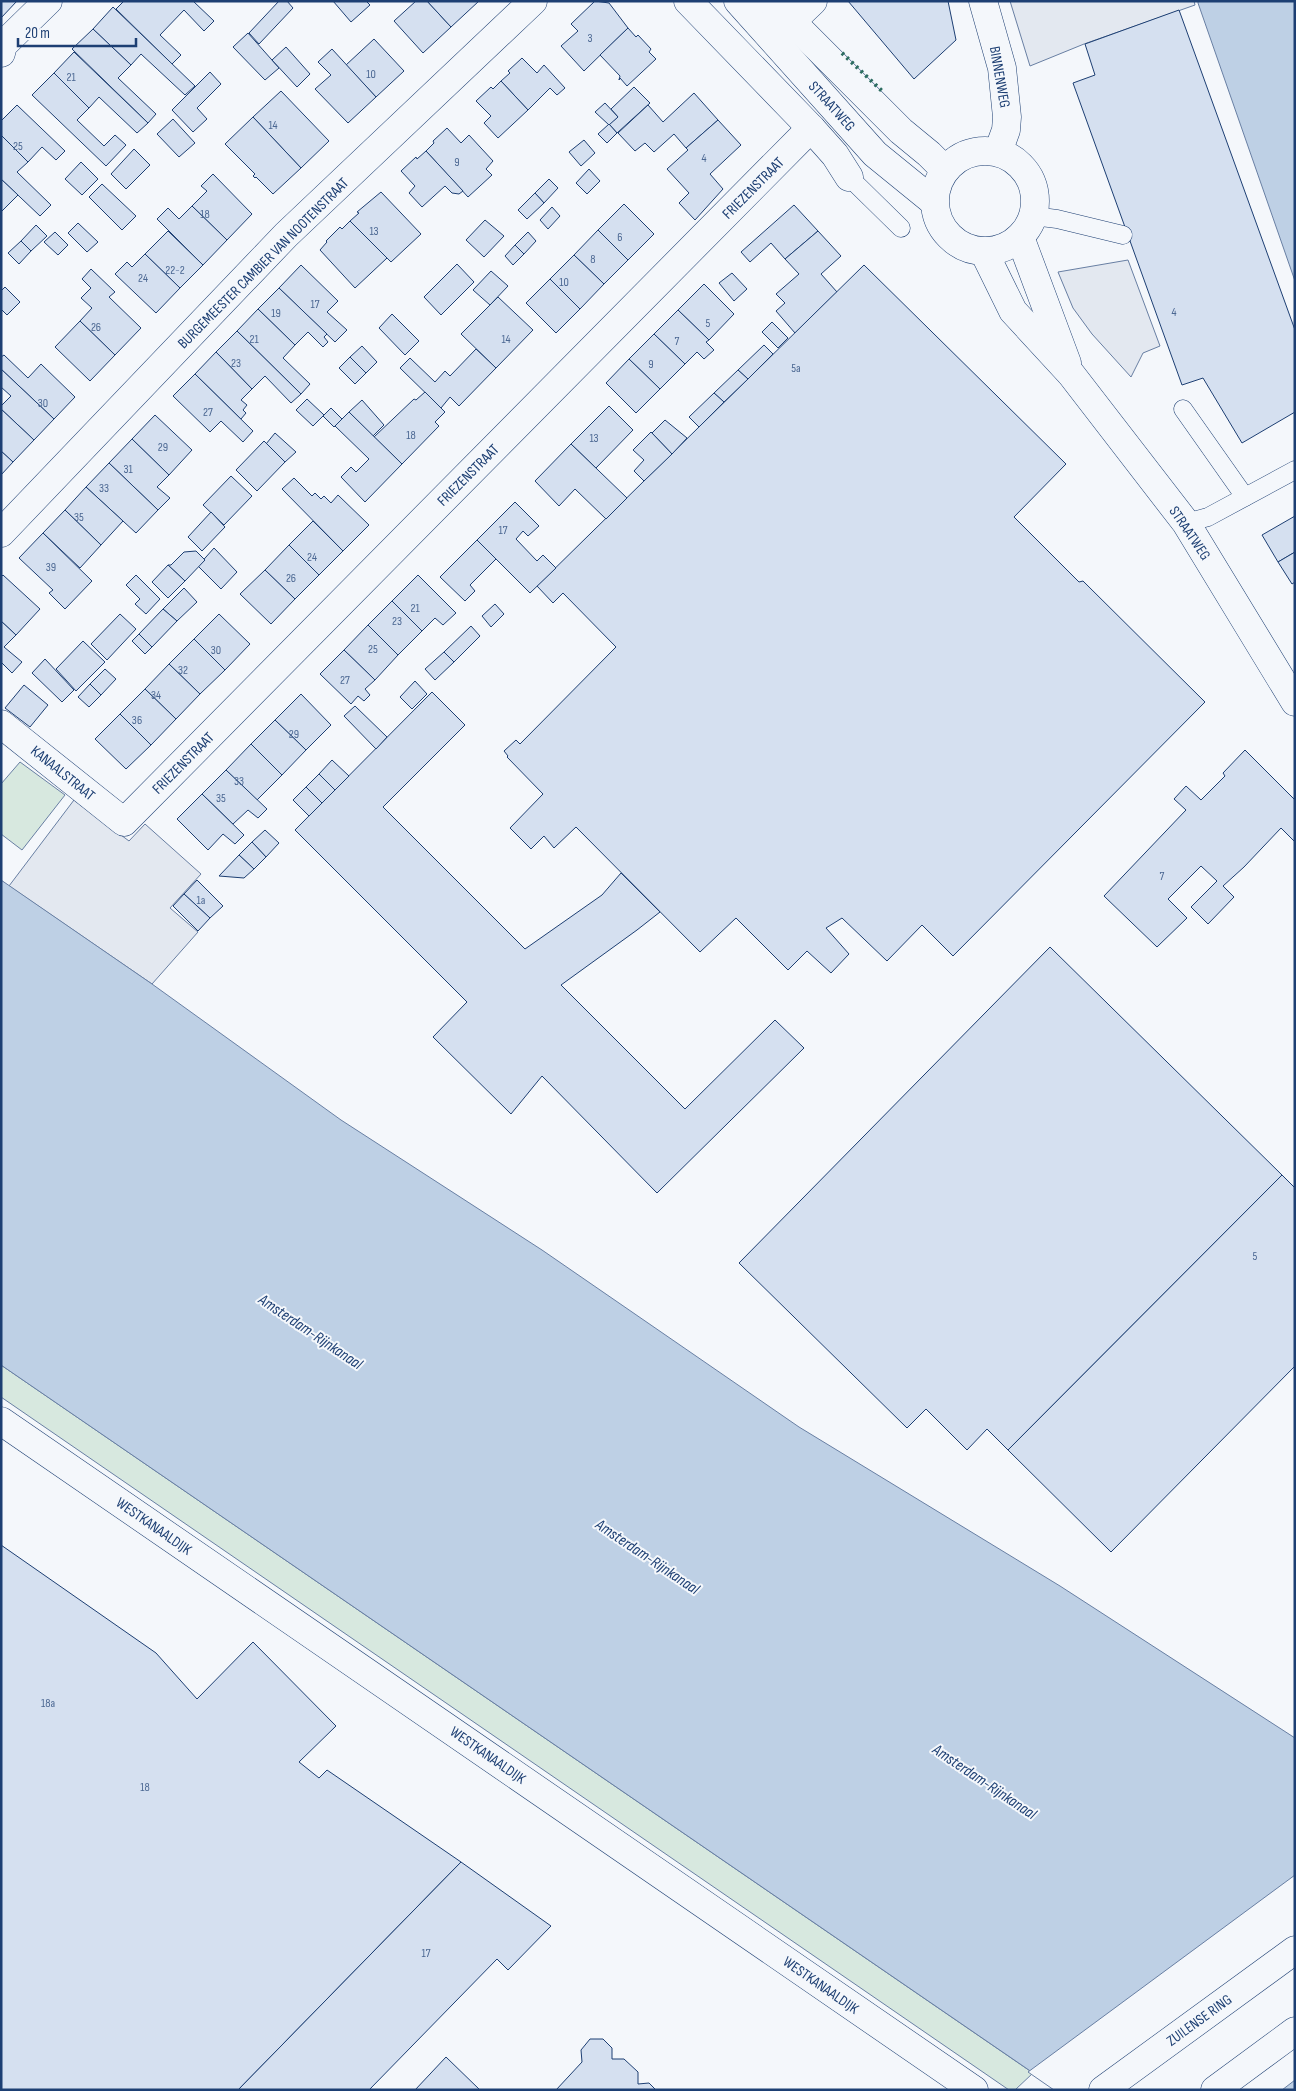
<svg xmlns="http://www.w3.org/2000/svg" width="1296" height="2091" font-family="'Sofia Sans Condensed',sans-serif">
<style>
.green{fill:#d7e8df;stroke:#687fa3}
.parking{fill:#e3e8f0;stroke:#687fa3}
.water{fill:#bed0e5;stroke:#687fa3}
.pier{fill:#f4f7fb;stroke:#687fa3}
.building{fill:#d5e0f0;stroke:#1d3f73}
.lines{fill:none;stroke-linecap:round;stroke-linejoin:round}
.service-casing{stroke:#1d3f73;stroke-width:19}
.minor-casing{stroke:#1d3f73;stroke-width:29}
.secondary-casing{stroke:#1d3f73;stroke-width:29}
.primary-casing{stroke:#1d3f73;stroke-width:29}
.service{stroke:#f4f7fb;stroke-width:18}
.minor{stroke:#f4f7fb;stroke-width:28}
.secondary{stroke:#f4f7fb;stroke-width:28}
.primary{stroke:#f4f7fb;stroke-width:28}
.hedge{stroke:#2c6c60;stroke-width:4;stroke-dasharray:2.5 4;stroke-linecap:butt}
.labels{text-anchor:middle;stroke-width:4;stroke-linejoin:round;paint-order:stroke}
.number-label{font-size:12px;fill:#4b6792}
.street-label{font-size:15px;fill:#1d3f73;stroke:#f4f7fb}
.water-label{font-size:16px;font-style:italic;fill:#1d3f73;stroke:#f4f7fb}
</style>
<rect width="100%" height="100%" fill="#f4f7fb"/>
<g class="green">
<path d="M20,762L65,795L22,850L1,834V784Z"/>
<path d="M1,1365L1033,2073L1015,2090H1009L1,1397Z"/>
</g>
<g class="parking">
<path d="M1010,1H1194L1195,5L1084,44L1030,66Z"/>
<path d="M1128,260L1160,346L1143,353L1131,377L1092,334L1073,308L1058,272Z"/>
<path d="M74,800L129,841L145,824L201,874L170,908L198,932L152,984L9,886Z"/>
</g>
<g class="water">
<path d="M1198,1H1295V281L1198,3Z"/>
<path d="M1,880L152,984L341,1120L542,1250L799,1427L1060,1586L1295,1738V2090H1058L1,1365Z"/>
</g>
<path class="pier" d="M1295,1875V2080L1282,2090H1054L1028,2072Z"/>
<g class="building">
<path d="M1,1H17L1,18Z"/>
<path d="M124,1H193L214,21L204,31L184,10L160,35L181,55L172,64L116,9Z"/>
<path d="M279,1H287L293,8L259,44L249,33Z"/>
<path d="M333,1H366L370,5L351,22Z"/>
<path d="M416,1H427L451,27L423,53L394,21Z"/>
<path d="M427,1H479L451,27Z"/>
<path d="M595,1L609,3L628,28L584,71L561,46L578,31L571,24Z"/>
<path d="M848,1H948L956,40L914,79Z"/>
<path d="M113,7L195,86L185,95L141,54L131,65L93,29Z"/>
<path d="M1179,10L1295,330V412L1242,443L1203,378L1182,385L1073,83L1095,75L1085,44Z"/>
<path d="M628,28L636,37L638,35L651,49L649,52L656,59L627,86L620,78L619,80L620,76L600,55Z"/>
<path d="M93,29L131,65L118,78L156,114L148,123L72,49Z"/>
<path d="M248,33L279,68L265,80L233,47Z"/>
<path d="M374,39L404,71L376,97L346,65Z"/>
<path d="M286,47L310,74L297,87L272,60Z"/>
<path d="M332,49L376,97L348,123L315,89L331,75L318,62Z"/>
<path d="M74,52L148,123L137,133L99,97L89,108L54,73Z"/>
<path d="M522,58L537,73L544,65L565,88L557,95L550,88L528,110L501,81L510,73L508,71Z"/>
<path d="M210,72L221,84L197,108L207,119L193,132L172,110Z"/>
<path d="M54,73L89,108L77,120L104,146L115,135L126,145L106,166L32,95Z"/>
<path d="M501,81L528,110L498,138L484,123L491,116L476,101L491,87L493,89Z"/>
<path d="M634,87L650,103L617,133L609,124L618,117L611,109Z"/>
<path d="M281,91L329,141L301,168L253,117Z"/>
<path d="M694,93L718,120L686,148L674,134L654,152L645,143L635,151L618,133L648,105L663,122Z"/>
<path d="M605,103L618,117L609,125L595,112Z"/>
<path d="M17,105L65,151L56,160L42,147L28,162L1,135V121Z"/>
<path d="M253,117L301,168L273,194L256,177L255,178L253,176L255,174L225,144Z"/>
<path d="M173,119L195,143L179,157L157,134Z"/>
<path d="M718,120L741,145L710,174L723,189L695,220L679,203L689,193L667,169L688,150L686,148Z"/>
<path d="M609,124L617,133L607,143L598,134Z"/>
<path d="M447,128L461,143L469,135L493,161L486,169L492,175L468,197L426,151L434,143L433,141Z"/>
<path d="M1,135L28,162L17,172L51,205L40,216L1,179Z"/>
<path d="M584,140L595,153L581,166L569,152Z"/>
<path d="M134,149L150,165L126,189L111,174Z"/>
<path d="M426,151L463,191L459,194L452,193L445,186L422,207L409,193L415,186L401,171L416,157L417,159Z"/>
<path d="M81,162L98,179L82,195L65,179Z"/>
<path d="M589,169L600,181L587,194L576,183Z"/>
<path d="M213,174L252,214L227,240L192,206L207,191L201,186Z"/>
<path d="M1,179L18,195L1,212Z"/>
<path d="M549,179L558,188L544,203L535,193Z"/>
<path d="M102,184L136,216L122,230L89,197Z"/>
<path d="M381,192L421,234L391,262L350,221L359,213L357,212Z"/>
<path d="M535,193L544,203L527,219L518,210Z"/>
<path d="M624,204L654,234L628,260L598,230Z"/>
<path d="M794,205L818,231L785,259L771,243L750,262L741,252Z"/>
<path d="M192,206L227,240L203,265L157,219L168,208L179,219Z"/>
<path d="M552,207L560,216L548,229L540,220Z"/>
<path d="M485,220L504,236L484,257L466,240Z"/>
<path d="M350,221L387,258L355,288L320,250L327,242L326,241L340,227L342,229Z"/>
<path d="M78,223L98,242L87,252L68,233Z"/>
<path d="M36,225L47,236L31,251L21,241Z"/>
<path d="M598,230L628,260L604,284L574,255Z"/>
<path d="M168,231L203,265L180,288L145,254Z"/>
<path d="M818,231L841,256L821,274L837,292L795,333L776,311L785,303L776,294L799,274L785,259Z"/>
<path d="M55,232L68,245L58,255L44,242Z"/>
<path d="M528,232L536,241L524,254L515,245Z"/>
<path d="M21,241L31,251L19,264L8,253Z"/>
<path d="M515,245L524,254L513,265L505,256Z"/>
<path d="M145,254L180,288L156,313L115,274L127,262L132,267Z"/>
<path d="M574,255L604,284L580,309L550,279Z"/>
<path d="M457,264L474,282L441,315L424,297Z"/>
<path d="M301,265L338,301L327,312L347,330L335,342L279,288Z"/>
<path d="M864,265L1066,464L1014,517L1079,582L1083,581L1205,702L953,956L922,925L887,961L842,918L826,928L849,954L831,973L807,951L788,970L736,918L700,952L576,827L554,848L544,836L531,849L510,828L543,794L507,757L508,756L504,751L516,740L520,744L616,647L563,593L553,603L537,586Z"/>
<path d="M91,269L115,292L109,297L141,328L115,355L80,321L92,308L81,298L91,288L82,279Z"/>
<path d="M491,271L508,286L490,305L473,290Z"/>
<path d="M732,273L747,289L734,301L719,283Z"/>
<path d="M550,279L580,309L556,333L526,303Z"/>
<path d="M704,284L734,314L709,340L678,310Z"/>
<path d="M5,287L20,302L7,315L1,309V291Z"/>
<path d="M279,288L327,334L324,337L328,342L323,347L308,332L295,345L258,309Z"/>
<path d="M498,297L533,330L496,368L461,334Z"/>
<path d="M258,309L295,345L283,358L310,384L301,394L237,331Z"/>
<path d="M678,310L709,340L706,342L714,350L704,359L697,352L685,364L654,334Z"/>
<path d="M392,314L419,341L405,355L379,328Z"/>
<path d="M80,321L115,355L90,381L55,347Z"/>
<path d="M772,322L788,338L778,348L762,332Z"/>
<path d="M237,331L301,394L291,403L265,376L252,389L216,352Z"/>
<path d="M654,334L685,364L660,389L629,359Z"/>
<path d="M764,345L773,354L748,379L738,370Z"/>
<path d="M362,346L377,362L366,373L350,357Z"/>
<path d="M476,349L496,368L459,406L450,397L441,408L400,368L410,358L435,382L445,371L450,376Z"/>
<path d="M216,352L252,389L241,400L247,405L243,410L246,413L241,419L195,374Z"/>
<path d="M4,355L28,378L41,364L75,397L54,419L1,369V357Z"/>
<path d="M350,357L366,373L355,384L339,368Z"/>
<path d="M629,359L660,389L636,413L606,383Z"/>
<path d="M1,369L54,419L34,440L1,409V406L11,396L1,387Z"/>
<path d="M738,370L748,379L724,402L714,393Z"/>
<path d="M195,374L253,431L243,442L221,421L210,432L173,396Z"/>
<path d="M425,392L445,412L435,422L439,426L402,464L374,437L414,399L416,400Z"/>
<path d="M714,393L724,402L699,427L689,417Z"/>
<path d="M307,399L324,415L313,426L296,410Z"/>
<path d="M362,400L384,425L373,436L349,412Z"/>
<path d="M609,406L633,430L596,468L571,444Z"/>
<path d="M331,408L342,419L334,427L323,416Z"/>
<path d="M1,409L34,440L13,462L1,451Z"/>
<path d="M349,412L402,464L365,502L341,477L351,467L356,472L369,459L335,426Z"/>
<path d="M155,415L192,450L169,475L132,439Z"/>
<path d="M665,420L687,438L672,454L652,433Z"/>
<path d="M651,432L672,454L644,481L634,471L644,460L633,450Z"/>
<path d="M275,433L296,452L285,462L266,444Z"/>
<path d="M132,439L169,475L157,487L170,498L158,510L109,463Z"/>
<path d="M264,441L285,462L257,491L236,470Z"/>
<path d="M571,444L627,498L606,519L575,489L559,506L535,481Z"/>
<path d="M1,451L13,462L1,475Z"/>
<path d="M109,463L158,510L136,533L86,487Z"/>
<path d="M231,476L252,496L224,525L203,505Z"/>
<path d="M294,478L312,496L315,493L321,499L324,496L331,503L338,495L369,525L343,551L282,489Z"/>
<path d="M86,487L123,521L101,545L65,510Z"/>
<path d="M515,502L539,526L528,536L523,531L516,539L537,561L543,555L556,568L530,593L477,540Z"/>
<path d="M65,510L101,545L80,568L43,533Z"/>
<path d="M211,512L225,527L202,551L188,537Z"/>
<path d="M1295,516V552L1278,562L1262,535Z"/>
<path d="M313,521L343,551L319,575L289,545Z"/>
<path d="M43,533L92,581L65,609L49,593L53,590L19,558Z"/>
<path d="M477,540L496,559L470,585L475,591L465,601L440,577Z"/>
<path d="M289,545L319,575L295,599L265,570Z"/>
<path d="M214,548L237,572L221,589L198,566Z"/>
<path d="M196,551L205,560L185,581L168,565H171L184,552Z"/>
<path d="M1295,552V582L1292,584L1278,562Z"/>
<path d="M168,565L185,581L168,598L152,582Z"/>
<path d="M265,570L295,599L271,624L240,594Z"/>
<path d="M3,575L40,609L16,635L1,621V577Z"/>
<path d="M136,575L160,599L146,614L135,604L140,599L126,585Z"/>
<path d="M418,575L456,613L443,625L435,618L422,631L392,601Z"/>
<path d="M184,588L197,602L177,621L163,609Z"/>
<path d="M392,601L422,631L398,655L368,625Z"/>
<path d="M495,604L504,614L491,627L482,616Z"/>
<path d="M163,609L177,621L152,647L139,634Z"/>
<path d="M120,614L136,629L107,660L91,644Z"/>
<path d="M219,614L250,644L225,670L194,639Z"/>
<path d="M1,621L16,635L4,647L22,662L12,673L1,662Z"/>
<path d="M368,625L398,655L375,680L344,650Z"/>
<path d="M471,626L480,636L454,662L444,652Z"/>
<path d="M139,634L152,647L145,654L132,641Z"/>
<path d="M194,639L225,670L200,694L169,664Z"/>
<path d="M83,641L105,662L76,691L56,669Z"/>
<path d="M344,650L375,680L365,689L370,695L364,701L358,696L351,704L320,674Z"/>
<path d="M444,652L454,662L435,680L425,669Z"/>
<path d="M45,659L74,690L62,702L32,673Z"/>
<path d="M169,664L200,694L176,719L145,689Z"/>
<path d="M105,669L116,679L101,695L90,684Z"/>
<path d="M415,681L427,694L412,709L400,697Z"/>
<path d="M90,684L101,695L89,707L78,697Z"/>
<path d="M24,685L48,705L30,727L5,708Z"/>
<path d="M145,689L176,719L151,745L120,714Z"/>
<path d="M432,692L465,725L383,807L525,949L602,895L621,873L660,912L637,930L561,985L685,1109L775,1020L804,1048L657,1193L542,1076L511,1114L433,1037L467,1002L295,830Z"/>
<path d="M301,694L331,725L306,750L275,720Z"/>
<path d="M355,706L387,737L376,749L344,716Z"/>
<path d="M120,714L151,745L126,769L95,739Z"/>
<path d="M275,720L306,750L282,775L251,744Z"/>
<path d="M251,744L282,775L257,800L226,770Z"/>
<path d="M1245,750L1295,800V842L1281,828L1244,867L1223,886L1234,897L1208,924L1191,907L1217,881L1201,866L1168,899L1187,918L1157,947L1104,896L1186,810L1174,799L1186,786L1201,800L1225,776L1223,773Z"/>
<path d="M332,760L349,776L335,790L319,774Z"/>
<path d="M226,770L267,809L258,818L248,810L233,824L202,794Z"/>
<path d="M319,774L335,790L322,803L306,787Z"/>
<path d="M306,787L322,803L309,816L293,800Z"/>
<path d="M202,794L244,835L235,844L223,834L208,850L177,819Z"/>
<path d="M265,830L279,843L266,857L252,842Z"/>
<path d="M252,842L266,857L254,869L239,855Z"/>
<path d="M239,855L254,869L244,878L219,876Z"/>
<path d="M197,880L223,906L210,918L184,894Z"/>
<path d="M184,894L210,918L198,931L173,906Z"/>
<path d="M1050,947L1282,1175L1008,1450L987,1429L967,1450L926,1409L907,1428L739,1263Z"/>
<path d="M1282,1175L1295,1188V1366L1111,1552L1008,1450Z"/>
<path d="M1,1545L156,1653L197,1699L253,1642L336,1726L299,1762L319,1778L327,1770L461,1862L238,2090H1Z"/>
<path d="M461,1862L551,1926L508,1970L497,1959L369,2090H238Z"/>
<path d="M590,2039H603L612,2048V2059H624L638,2072V2084L649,2083L656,2090H556L582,2062L581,2050Z"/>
<path d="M446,2057L480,2090H415Z"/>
</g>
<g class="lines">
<defs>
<g id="service">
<path d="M849,177L901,228"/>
<path d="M1033,216L1057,219L1123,235"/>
<path d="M1183,409L1245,497"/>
<path d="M1186,523L1208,517L1295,470"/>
</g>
<g id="minor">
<path d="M688,1L811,128L835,155L849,177"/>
<path d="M983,1L1002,68L1007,117L1006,130L998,152"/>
<path d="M791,22L813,1"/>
<path d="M1,53L3,45L48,1"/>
<path d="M1,533L286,235L533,1"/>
<path d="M1,724L124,822L811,128"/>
<path d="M1,1421L974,2090"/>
</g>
<g id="secondary">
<path d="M738,1L875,154L934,202"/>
<path d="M771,1L901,131L929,154L944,169"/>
<circle cx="985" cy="201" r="50"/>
<path d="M1020,237L1067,363"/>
<path d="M984,252L1013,311L1071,374L1186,523L1295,702"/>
</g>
<g id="primary">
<path d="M1103,2090L1295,1950"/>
<path d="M1215,2090L1295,2031"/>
</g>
</defs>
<use href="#service" class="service-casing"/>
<use href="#minor" class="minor-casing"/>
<use href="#secondary" class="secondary-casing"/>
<use href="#primary" class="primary-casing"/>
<use href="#service" class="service"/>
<use href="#minor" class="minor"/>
<use href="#secondary" class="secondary"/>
<use href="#primary" class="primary"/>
<path class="hedge" d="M842,53L882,91"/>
</g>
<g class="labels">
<g class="number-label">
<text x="590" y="42">3</text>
<text x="371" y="78">10</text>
<text x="71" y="81">21</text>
<text x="273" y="129">14</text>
<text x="18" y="150">25</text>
<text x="704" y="162">4</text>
<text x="457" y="166">9</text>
<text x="205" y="218">18</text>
<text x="374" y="235">13</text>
<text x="620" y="241">6</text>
<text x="593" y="263">8</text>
<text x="175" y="274">22-2</text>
<text x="143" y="282">24</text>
<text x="564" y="286">10</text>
<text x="315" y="308">17</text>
<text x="1174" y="316">4</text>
<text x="276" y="317">19</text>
<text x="708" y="327">5</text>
<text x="96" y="331">26</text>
<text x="254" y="343">21</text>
<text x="506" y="343">14</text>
<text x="677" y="345">7</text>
<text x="236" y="367">23</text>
<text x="651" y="368">9</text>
<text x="796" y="372">5a</text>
<text x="43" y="407">30</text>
<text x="208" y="416">27</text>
<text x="411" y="439">18</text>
<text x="594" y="442">13</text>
<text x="163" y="451">29</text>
<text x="128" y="473">31</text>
<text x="104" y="492">33</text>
<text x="79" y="521">35</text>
<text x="503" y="534">17</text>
<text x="312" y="561">24</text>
<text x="51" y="571">39</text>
<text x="291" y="582">26</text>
<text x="415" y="612">21</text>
<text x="397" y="625">23</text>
<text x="373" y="653">25</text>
<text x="216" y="654">30</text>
<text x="183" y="674">32</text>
<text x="345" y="684">27</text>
<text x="156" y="699">34</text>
<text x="137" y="724">36</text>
<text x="294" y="738">29</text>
<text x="239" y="785">33</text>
<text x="221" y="802">35</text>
<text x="1162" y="880">7</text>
<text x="201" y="904">1a</text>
<text x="1255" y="1260">5</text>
<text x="48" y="1707">18a</text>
<text x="145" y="1791">18</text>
<text x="426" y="1957">17</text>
</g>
<g class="street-label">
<text transform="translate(1000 77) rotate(80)" y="5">BINNENWEG</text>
<text transform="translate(832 106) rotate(48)" y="5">STRAATWEG</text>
<text transform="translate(753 188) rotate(-45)" y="5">FRIEZENSTRAAT</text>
<text transform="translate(263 263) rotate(-45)" y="5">BURGEMEESTER CAMBIER VAN NOOTENSTRAAT</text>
<text transform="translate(468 475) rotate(-45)" y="5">FRIEZENSTRAAT</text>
<text transform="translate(1190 533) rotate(56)" y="5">STRAATWEG</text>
<text transform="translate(183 763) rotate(-45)" y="5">FRIEZENSTRAAT</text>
<text transform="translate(63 773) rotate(39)" y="5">KANAALSTRAAT</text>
<text transform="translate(154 1526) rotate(35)" y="5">WESTKANAALDIJK</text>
<text transform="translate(488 1755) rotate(35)" y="5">WESTKANAALDIJK</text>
<text transform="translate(821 1985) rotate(35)" y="5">WESTKANAALDIJK</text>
<text transform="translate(1199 2020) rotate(-36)" y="5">ZUILENSE RING</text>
</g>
<g class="water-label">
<text transform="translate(311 1331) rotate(34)" y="6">Amsterdam-Rijnkanaal</text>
<text transform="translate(648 1556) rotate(34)" y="6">Amsterdam-Rijnkanaal</text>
<text transform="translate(985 1781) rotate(34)" y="6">Amsterdam-Rijnkanaal</text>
</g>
</g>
<rect width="1296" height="2091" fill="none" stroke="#1d3f73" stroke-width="5"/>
<path d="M18 38v8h118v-8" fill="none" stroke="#1d3f73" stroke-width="2.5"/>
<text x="25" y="38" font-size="15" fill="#1d3f73" stroke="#f4f7fb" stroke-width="4" paint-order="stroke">20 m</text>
</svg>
